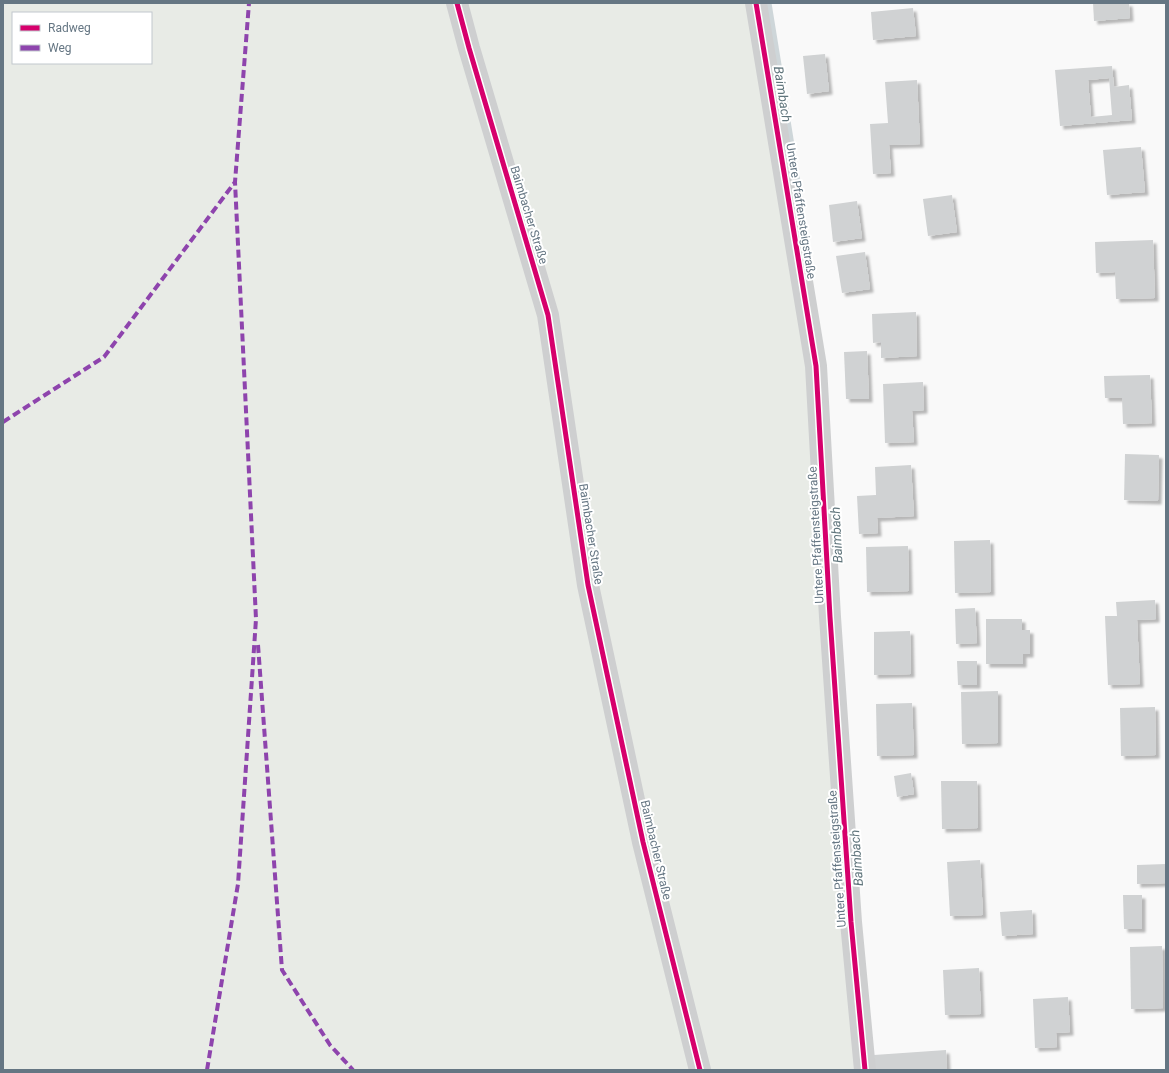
<svg xmlns="http://www.w3.org/2000/svg" width="1169" height="1073" font-family="Roboto,sans-serif">
<style>
.green{fill:#e8ebe6;fill-rule:evenodd}
.lines{fill:none;stroke-linecap:round;stroke-linejoin:round}
.stream{stroke:#ced6d9;stroke-width:7}
.building{fill:#d0d2d3;fill-rule:evenodd;filter:url(#shadow)}
.minor{stroke:#cecfd0;stroke-width:22}
.quiet{stroke:#8e44ad;stroke-width:4;stroke-dasharray:8 4;stroke-linecap:butt}
.cycleway-casing{stroke:#fff;stroke-width:8}
.cycleway{stroke:#d6006c;stroke-width:5}
.labels{text-anchor:middle;stroke-width:4;stroke-linejoin:round;paint-order:stroke}
.street-label{font-size:12px;fill:#657683;stroke:#fff}
.water-label{font-size:13px;font-style:italic;fill:#60757c;stroke:#fff}
</style>
<defs>
<filter id="shadow"><feDropShadow dx="3.5" dy="3.5" stdDeviation="1" flood-color="#0004"/></filter>
</defs>
<rect width="100%" height="100%" fill="#f9f9f9"/>
<path class="green" d="M3,3H752L819,359L862,1070H3ZM13,13H151V63H13Z"/>
<g class="lines">
<path class="stream" d="M768,3L801,207"/>
</g>
<g class="building">
<path d="M1093,3H1129L1130,18L1094,21Z"/>
<path d="M913,8L916,36L873,40L871,12Z"/>
<path d="M825,54L829,91L807,94L803,56Z"/>
<path d="M1112,66L1114,87L1129,85L1132,120L1060,126L1055,70ZM1109,78L1112,115L1091,117L1088,80Z"/>
<path d="M917,80L920,144L889,145L891,173L873,174L870,124L888,123L885,82Z"/>
<path d="M1141,147L1145,192L1107,195L1103,150Z"/>
<path d="M952,195L957,232L928,236L923,199Z"/>
<path d="M857,201L862,238L833,242L829,205Z"/>
<path d="M1153,240L1155,298L1116,299L1115,272L1096,273L1095,242Z"/>
<path d="M865,252L870,289L842,293L836,256Z"/>
<path d="M916,312L917,356L881,358V342L873,343L872,314Z"/>
<path d="M867,351L869,399H846L844,352Z"/>
<path d="M1150,375L1152,423L1123,424L1122,398H1105L1104,376Z"/>
<path d="M923,382L924,410L912,411L914,442L885,443L883,384Z"/>
<path d="M1125,454L1159,455L1158,501L1124,500Z"/>
<path d="M911,465L914,516L877,518L878,533L859,534L857,496L876,495L875,467Z"/>
<path d="M990,540L991,592L955,593L954,541Z"/>
<path d="M908,546L909,591L867,592L866,547Z"/>
<path d="M1155,600L1156,619L1137,620L1140,684L1108,685L1105,616H1117L1116,602Z"/>
<path d="M975,608L977,643L956,644L955,609Z"/>
<path d="M986,619H1022V630H1030V654H1023V664H986Z"/>
<path d="M910,631L911,674L874,675V632Z"/>
<path d="M957,661H977V685H958Z"/>
<path d="M998,691V743L962,744L961,692Z"/>
<path d="M912,703L914,755L877,756L876,704Z"/>
<path d="M1155,707L1156,755L1121,756L1120,708Z"/>
<path d="M911,773L914,794L897,797L894,776Z"/>
<path d="M941,781H977L978,828L942,829Z"/>
<path d="M980,860L983,915L950,916L947,862Z"/>
<path d="M1166,864V883L1137,884V865Z"/>
<path d="M1123,895H1142V929H1124Z"/>
<path d="M1032,910L1033,934L1002,936L1000,912Z"/>
<path d="M1162,946L1163,1008L1131,1009L1130,947Z"/>
<path d="M979,968L981,1014L945,1015L943,970Z"/>
<path d="M1068,997L1070,1032L1056,1033L1057,1047L1035,1048L1033,999Z"/>
<path d="M946,1050L947,1070H875L874,1055Z"/>
</g>
<g class="lines">
<g class="minor">
<path d="M457,3L469,48L548,315L588,585L643,842L700,1070"/>
<path d="M756,3L816,366L830,617L851,922L865,1070"/>
</g>
<g class="quiet">
<path d="M3,422L104,357L235,182"/>
<path d="M258,645L282,970L330,1045L353,1070"/>
<path d="M207,1070L238,884L256,619L235,182L249,3"/>
</g>
<defs>
<g id="cycleway">
<path d="M457,3L469,48L548,315L588,585L643,842L700,1070"/>
<path d="M756,3L816,366L830,617L851,922L865,1070"/>
</g>
</defs>
<use href="#cycleway" class="cycleway-casing"/>
<use href="#cycleway" class="cycleway"/>
</g>
<g class="labels">
<g class="street-label">
<text transform="translate(801 211) rotate(81)" y="4">Untere Pfaffensteigstraße</text>
<text transform="translate(529 215) rotate(73)" y="4">Baimbacher Straße</text>
<text transform="translate(591 534) rotate(81)" y="4">Baimbacher Straße</text>
<text transform="translate(816 535) rotate(-93)" y="4">Untere Pfaffensteigstraße</text>
<text transform="translate(656 850) rotate(77)" y="4">Baimbacher Straße</text>
<text transform="translate(837 859) rotate(-94)" y="4">Untere Pfaffensteigstraße</text>
</g>
<g class="water-label">
<text transform="translate(783 94) rotate(81)" y="5">Baimbach</text>
<text transform="translate(836 535) rotate(-93)" y="5">Baimbach</text>
<text transform="translate(856 858) rotate(-94)" y="5">Baimbach</text>
</g>
</g>
<rect width="1169" height="1073" fill="none" stroke="#657683" stroke-width="8"/>
<rect x="12" y="12" width="140" height="52" fill="#ffffff" stroke="#c1c8cd"/>
<rect x="20" y="25" width="20" height="6" fill="#d6006c" stroke="#c1c8cd"/>
<text x="48" y="32" font-size="12" fill="#657683">Radweg</text>
<rect x="20" y="45" width="20" height="6" fill="#8e44ad" stroke="#c1c8cd"/>
<text x="48" y="52" font-size="12" fill="#657683">Weg</text>
</svg>
